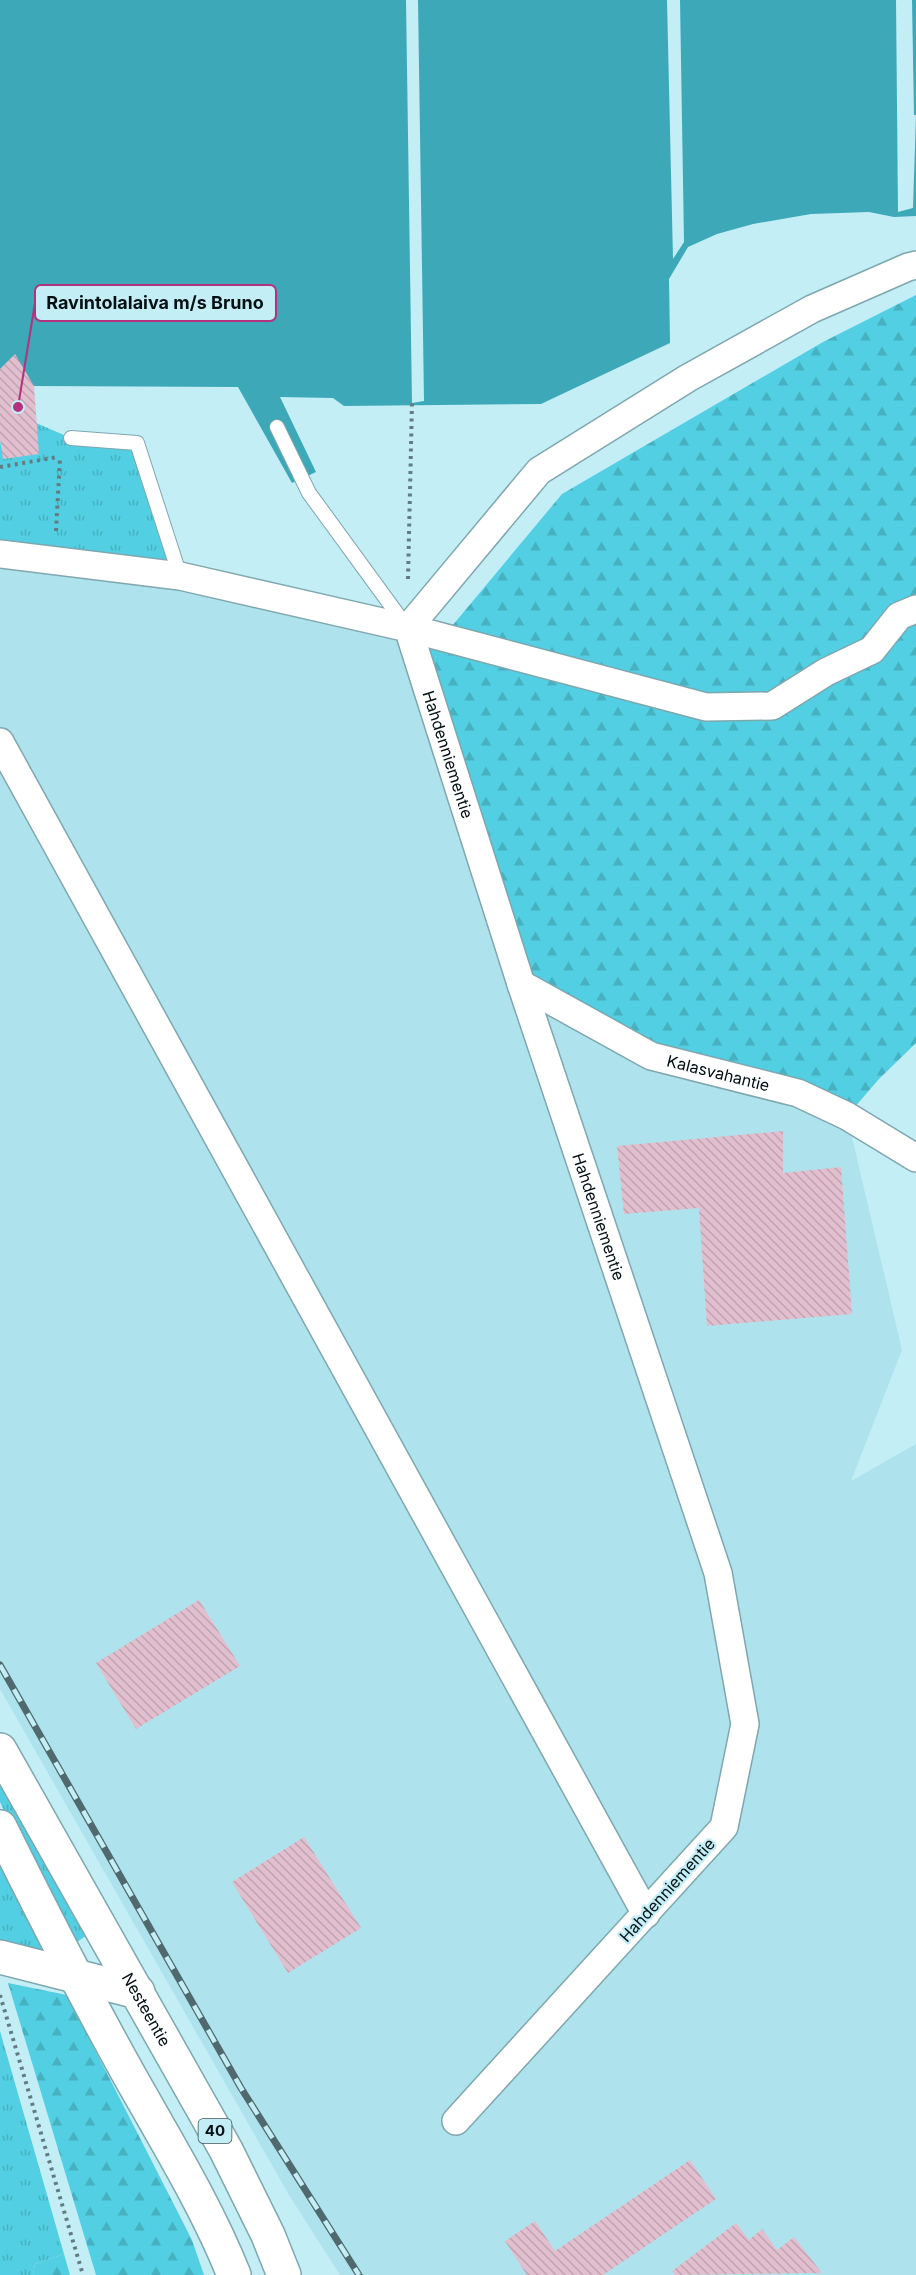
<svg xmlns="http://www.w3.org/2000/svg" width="916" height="2275" font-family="Inter,sans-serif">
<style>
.built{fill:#aee3ed}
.grass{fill:url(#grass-tufts)}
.forest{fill:url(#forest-firs)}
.water{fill:#3da8b8}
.pier{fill:#c3eef6}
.building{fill:url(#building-back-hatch)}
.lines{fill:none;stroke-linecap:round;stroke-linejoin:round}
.service-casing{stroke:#7ea7ae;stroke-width:16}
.minor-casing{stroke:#7ea7ae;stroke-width:30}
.secondary-casing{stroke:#7ea7ae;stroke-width:36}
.primary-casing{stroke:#7ea7ae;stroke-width:36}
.path{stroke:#617d82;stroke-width:4;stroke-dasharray:3 4.5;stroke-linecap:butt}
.service{stroke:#fff;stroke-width:14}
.minor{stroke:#fff;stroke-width:27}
.secondary{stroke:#fff;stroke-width:33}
.primary{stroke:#fff;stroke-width:33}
.rail-casing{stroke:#50696e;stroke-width:7}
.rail{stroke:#c3eef6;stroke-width:4.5;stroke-dasharray:14;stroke-linecap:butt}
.labels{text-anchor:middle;stroke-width:4.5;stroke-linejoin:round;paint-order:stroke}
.shield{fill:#c3eef6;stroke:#3c5256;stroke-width:1.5}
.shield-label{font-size:15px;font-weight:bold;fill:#020f12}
.street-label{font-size:16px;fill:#020f12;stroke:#c3eef6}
.leader{fill:none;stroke:#b4327d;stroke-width:2}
.callout-dot{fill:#b4327d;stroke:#c3eef6;stroke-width:2}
.callout{fill:#c3eef6;stroke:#b4327d;stroke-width:2}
.callout-label{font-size:18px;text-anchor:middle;font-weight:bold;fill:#020f12}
</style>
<defs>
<pattern id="grass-tufts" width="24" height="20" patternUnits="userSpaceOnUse" patternTransform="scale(1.5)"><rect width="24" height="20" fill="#52cfe2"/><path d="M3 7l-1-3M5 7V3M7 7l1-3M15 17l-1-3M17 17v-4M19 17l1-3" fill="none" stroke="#46b1c1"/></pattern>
<pattern id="forest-firs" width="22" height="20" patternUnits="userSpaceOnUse" patternTransform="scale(1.5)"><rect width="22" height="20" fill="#52cfe2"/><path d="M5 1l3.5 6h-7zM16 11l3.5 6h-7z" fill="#46b1c1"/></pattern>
<pattern id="building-back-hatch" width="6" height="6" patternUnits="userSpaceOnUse" patternTransform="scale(1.5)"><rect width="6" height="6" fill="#e2bfce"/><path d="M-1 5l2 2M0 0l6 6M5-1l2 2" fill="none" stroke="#c0a3b0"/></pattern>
</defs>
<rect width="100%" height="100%" fill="#c3eef6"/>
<path class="built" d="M0,554L408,628L847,1116L902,1350L851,1481L916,1444V2275H340L289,2195L0,1689Z"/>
<g class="grass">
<path d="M15,414L71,438L137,443L180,576L0,554V443L17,441Z"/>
<path d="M0,1773L90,1933L74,1944L24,1852L0,1802Z"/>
<path d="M0,1867L49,1955L0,1940Z"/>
<path d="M0,2031L64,2254L35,2264L33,2275H0Z"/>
</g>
<g class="forest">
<path d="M916,295V1043L879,1079L847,1116L651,1056L521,984L408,628L442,638L562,494L823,342Z"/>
<path d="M8,1983L67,1995L192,2240L204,2275H96Z"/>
<path d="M64,2254L70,2275H33L35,2264Z"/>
</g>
<path class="water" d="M0,0H916V216L894,217L869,212L811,214L753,224L717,234L688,247L669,279L670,343L541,404L344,406L333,398L280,397L316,472L292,483L238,387L34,386L0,369Z"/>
<g class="pier">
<path d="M406,0H418L424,401L412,403Z"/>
<path d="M667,0H680L684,242L673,259Z"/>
<path d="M896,0H912L914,115H916L913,208L898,212Z"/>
</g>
<g class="building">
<path d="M15,354L34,386L39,454L3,459L0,439V369Z"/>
<path d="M783,1131V1173L841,1167L852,1314L707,1326L699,1208L624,1214L617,1146Z"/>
<path d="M199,1600L240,1666L136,1729L96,1663Z"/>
<path d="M304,1837L361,1928L288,1973L232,1882Z"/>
<path d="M690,2160L716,2199L603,2275H527L505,2241L535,2221L555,2251Z"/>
<path d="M736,2223L749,2240L762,2229L777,2250L794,2237L822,2273L675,2275L672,2271Z"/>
</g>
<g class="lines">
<defs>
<g id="service">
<path d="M277,427L309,493L406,626"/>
<path d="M71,438L137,443L180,576"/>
</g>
<g id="minor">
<path d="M916,265L908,267L812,309L688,378L539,471L408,628L706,707L772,706L826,672L872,650L899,616L916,609"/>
<path id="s1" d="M0,554L180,576L408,628L521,984L718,1573L745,1724L724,1827L456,2121"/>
<path d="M0,742L646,1914"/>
<path id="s2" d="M521,984L651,1056L798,1093L847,1116L916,1158"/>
</g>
<path id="secondary" d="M0,1957L138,1992"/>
<g id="primary">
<path id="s3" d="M0,1750L226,2150L268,2235L284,2275"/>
<path d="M0,1827C41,1910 83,1992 128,2073C165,2139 206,2205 234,2275"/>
</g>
</defs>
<use href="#service" class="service-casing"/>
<use href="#minor" class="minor-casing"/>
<use href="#secondary" class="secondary-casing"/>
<use href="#primary" class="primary-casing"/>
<g class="path">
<path d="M0,467L58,457"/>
<path d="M56,531L60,458"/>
<path d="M408,579L412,403"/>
<path d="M0,1995L83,2275"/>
</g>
<use href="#service" class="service"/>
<use href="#minor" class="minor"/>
<use href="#secondary" class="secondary"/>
<use href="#primary" class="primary"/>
<defs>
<path id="rail" d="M0,1665L241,2088L359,2275"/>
</defs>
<use href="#rail" class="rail-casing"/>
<use href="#rail" class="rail"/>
</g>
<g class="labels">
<rect class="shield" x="198.5" y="2119" width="33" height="24" rx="4.5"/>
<g class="shield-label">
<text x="215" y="2136">40</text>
</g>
<g class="street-label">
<text dy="6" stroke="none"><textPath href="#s1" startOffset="548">Hahdenniementie</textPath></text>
<text dy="6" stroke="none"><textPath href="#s2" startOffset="218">Kalasvahantie</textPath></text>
<text dy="6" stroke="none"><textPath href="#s1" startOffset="1034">Hahdenniementie</textPath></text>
<text transform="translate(667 1890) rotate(-48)" y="6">Hahdenniementie</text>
<text dy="6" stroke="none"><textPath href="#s3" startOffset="298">Nesteentie</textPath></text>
</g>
</g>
<path class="leader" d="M18 407L35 303"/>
<circle class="callout-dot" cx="18" cy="407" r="6"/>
<rect class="callout" x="35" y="285" width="241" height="36" rx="6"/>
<g class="callout-label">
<text x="155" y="309">Ravintolalaiva m/s Bruno</text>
</g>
</svg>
